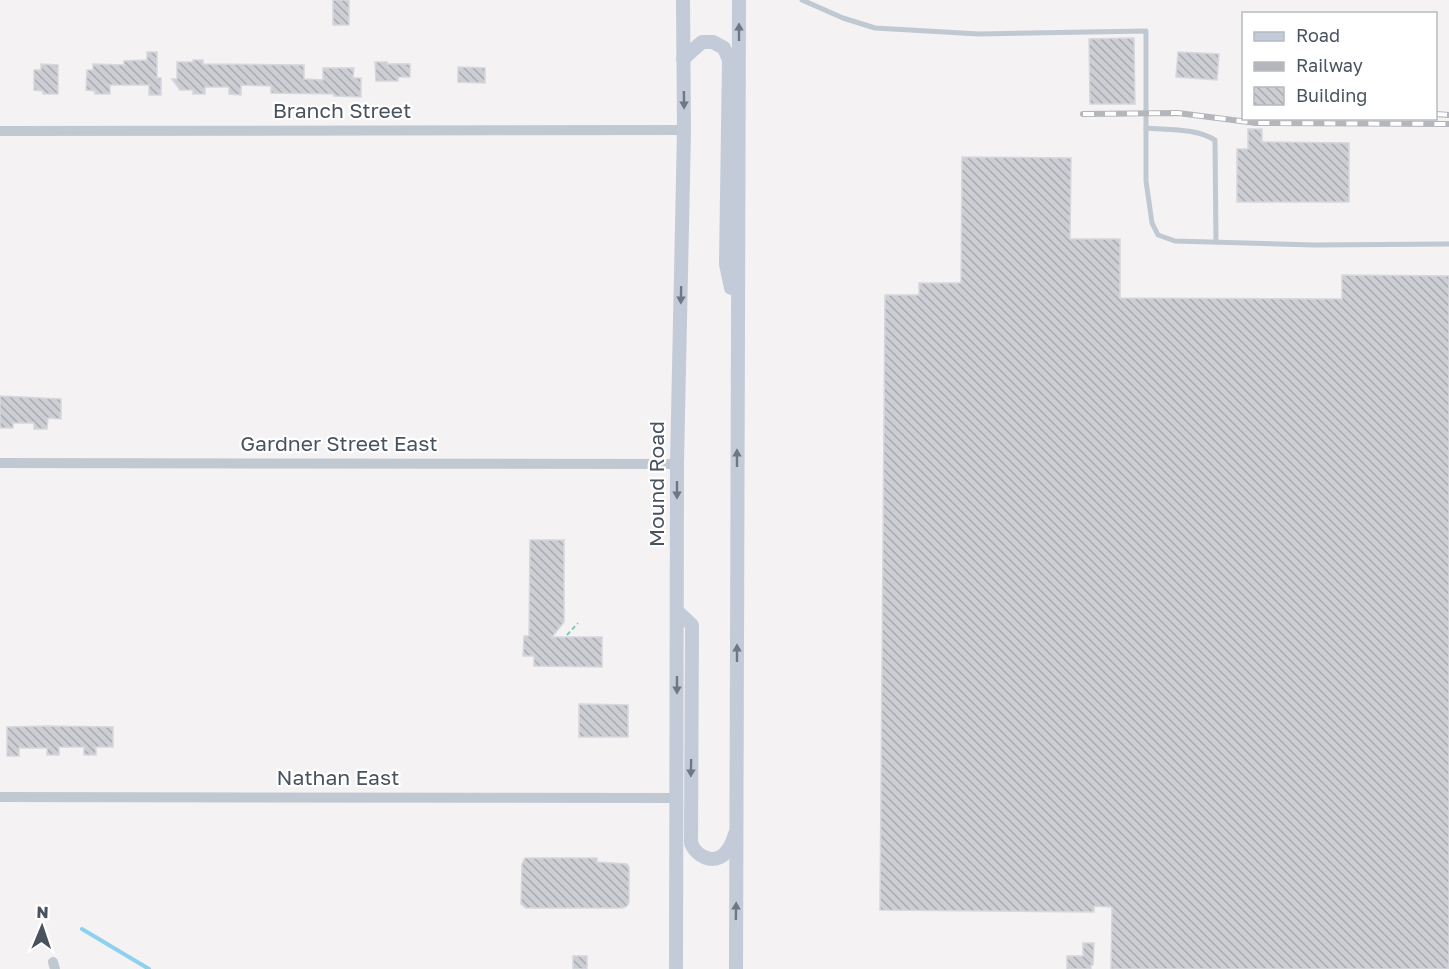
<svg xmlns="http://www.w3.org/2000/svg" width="1449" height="969" font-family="'Golos Text',sans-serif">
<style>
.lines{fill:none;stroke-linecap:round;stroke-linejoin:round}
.stream{stroke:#8ed1ee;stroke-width:4}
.building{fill:url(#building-back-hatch);stroke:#d6d7dd;stroke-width:1.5}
.path{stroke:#79d0ad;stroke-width:2;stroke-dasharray:4.5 3;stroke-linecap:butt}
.service{stroke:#c0c8d1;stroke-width:5}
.minor{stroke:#c0c8d1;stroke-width:10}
.secondary{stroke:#c3cbd8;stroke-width:14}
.rail-casing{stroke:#b4b6bc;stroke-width:6}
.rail{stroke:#fff;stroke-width:4;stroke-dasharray:11;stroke-linecap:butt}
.oneway{fill:#6e7784}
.labels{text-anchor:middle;stroke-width:4.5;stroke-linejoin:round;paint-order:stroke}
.street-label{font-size:21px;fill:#495360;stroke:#fff}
</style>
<defs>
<pattern id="building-back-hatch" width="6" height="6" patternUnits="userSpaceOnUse" patternTransform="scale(1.5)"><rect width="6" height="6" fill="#ccced4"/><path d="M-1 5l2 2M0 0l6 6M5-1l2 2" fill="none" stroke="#a8aaaf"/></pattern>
</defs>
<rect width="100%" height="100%" fill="#f4f2f2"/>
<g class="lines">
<path class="stream" d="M82,929L149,969"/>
</g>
<g class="building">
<rect x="333" y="0" width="16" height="25"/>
<path d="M1134,38L1135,104H1090L1089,39Z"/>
<path d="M147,52H157V78H161V95H149V85H110V94H95V91L86,90L87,70H93V64L124,65V61L147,60Z"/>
<path d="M1178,52L1219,54L1217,80L1176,77Z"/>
<path d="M193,60H203V64L304,65V79L323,80V68H354L353,78H361V97L334,96V94L271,93V86L241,85V95L229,94V87H205V94H193V90H180L172,79H177V62H193Z"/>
<path d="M375,62H387V64H410V77H398V81H376Z"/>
<path d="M41,64L58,65V94H43V91L34,90V70H41Z"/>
<path d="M458,67L485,68V83L458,82Z"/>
<path d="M1248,129H1262V142L1349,143V202H1237V149H1248Z"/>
<path d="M962,157L1071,158L1070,239H1120V298L1342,299V275L1449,276V969H1111L1112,907L1094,906V912L880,910L885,295H919V283H961Z"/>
<path d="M0,396L61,399V419L48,418L47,429H34V423H13V428H0Z"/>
<path d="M530,540H564V622L552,637H602V667L534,666V656H523L524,636H529Z"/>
<path d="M579,704L628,705V737H579Z"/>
<path d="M47,726L113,727V747H96V755H84V747H59V755H47V748H19V756H7V727Z"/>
<path d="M525,858H597V862L627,864L629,867V902L627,906L623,908H526L521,904L522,864Z"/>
<path d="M1083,943H1094L1093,965H1091V969H1067V956H1083Z"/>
<rect x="573" y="956" width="14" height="13"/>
</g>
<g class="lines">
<path class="path" d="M567,635L578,623"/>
<g class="service">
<path d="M802,0L843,18L875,28L979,34L1146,31V181L1152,223L1158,235L1175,241L1314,245L1449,244"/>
<path d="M1146,128C1169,130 1195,128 1215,140L1216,242"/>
</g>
<g class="minor">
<path d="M0,131L684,130"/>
<path d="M0,463L677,464"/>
<path d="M0,797L677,798"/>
<path d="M53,962L55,969"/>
</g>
<g class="secondary">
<path d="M683,59L702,42H713L724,48L729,60L726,264L731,288"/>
<path d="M677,611L692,625L691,843C698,860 719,866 729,848C732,844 733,839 735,834"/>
<path d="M676,969L677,464L684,130L683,0"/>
<path d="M736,969L739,0"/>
</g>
<defs>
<g id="rail">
<path d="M1083,114L1178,113L1256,123L1449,124"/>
<path d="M1436,114L1449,115"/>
</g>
</defs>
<use href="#rail" class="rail-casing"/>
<use href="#rail" class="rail"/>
</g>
<defs><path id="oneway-solid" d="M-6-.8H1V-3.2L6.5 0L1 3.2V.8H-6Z" transform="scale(1.5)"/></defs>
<g class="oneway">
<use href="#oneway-solid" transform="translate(739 32) rotate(-90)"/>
<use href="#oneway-solid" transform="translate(684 100) rotate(89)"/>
<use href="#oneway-solid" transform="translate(681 295) rotate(91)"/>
<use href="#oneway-solid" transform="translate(737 458) rotate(-90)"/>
<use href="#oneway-solid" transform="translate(677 490) rotate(90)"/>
<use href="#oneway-solid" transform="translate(737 653) rotate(-90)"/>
<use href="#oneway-solid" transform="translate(677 685) rotate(90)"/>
<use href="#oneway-solid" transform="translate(691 768) rotate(91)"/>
<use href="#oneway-solid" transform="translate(736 911) rotate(-89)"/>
</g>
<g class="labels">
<g class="street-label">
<text x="342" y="118">Branch Street</text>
<text x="339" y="451">Gardner Street East</text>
<text transform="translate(657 484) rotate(-90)" y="7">Mound Road</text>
<text x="338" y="785">Nathan East</text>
</g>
</g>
<rect x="1242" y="12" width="195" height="108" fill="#ffffff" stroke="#b6babf" stroke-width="1.5"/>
<rect x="1254" y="32" width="30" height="9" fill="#c3cbd8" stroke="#b6babf" stroke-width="1.5"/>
<text x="1296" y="42" font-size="18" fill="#495360">Road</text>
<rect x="1254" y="62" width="30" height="9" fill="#b4b6bc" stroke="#b6babf" stroke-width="1.5"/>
<text x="1296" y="72" font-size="18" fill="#495360">Railway</text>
<rect x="1254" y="87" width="30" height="18" fill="url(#building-back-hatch)" stroke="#b6babf" stroke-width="1.5"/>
<text x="1296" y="102" font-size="18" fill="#495360">Building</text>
<g transform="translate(42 927) rotate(2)" stroke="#ffffff" stroke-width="4.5" paint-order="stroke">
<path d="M0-4.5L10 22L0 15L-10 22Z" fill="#495360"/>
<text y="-9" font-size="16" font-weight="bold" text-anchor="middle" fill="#495360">N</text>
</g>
</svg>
